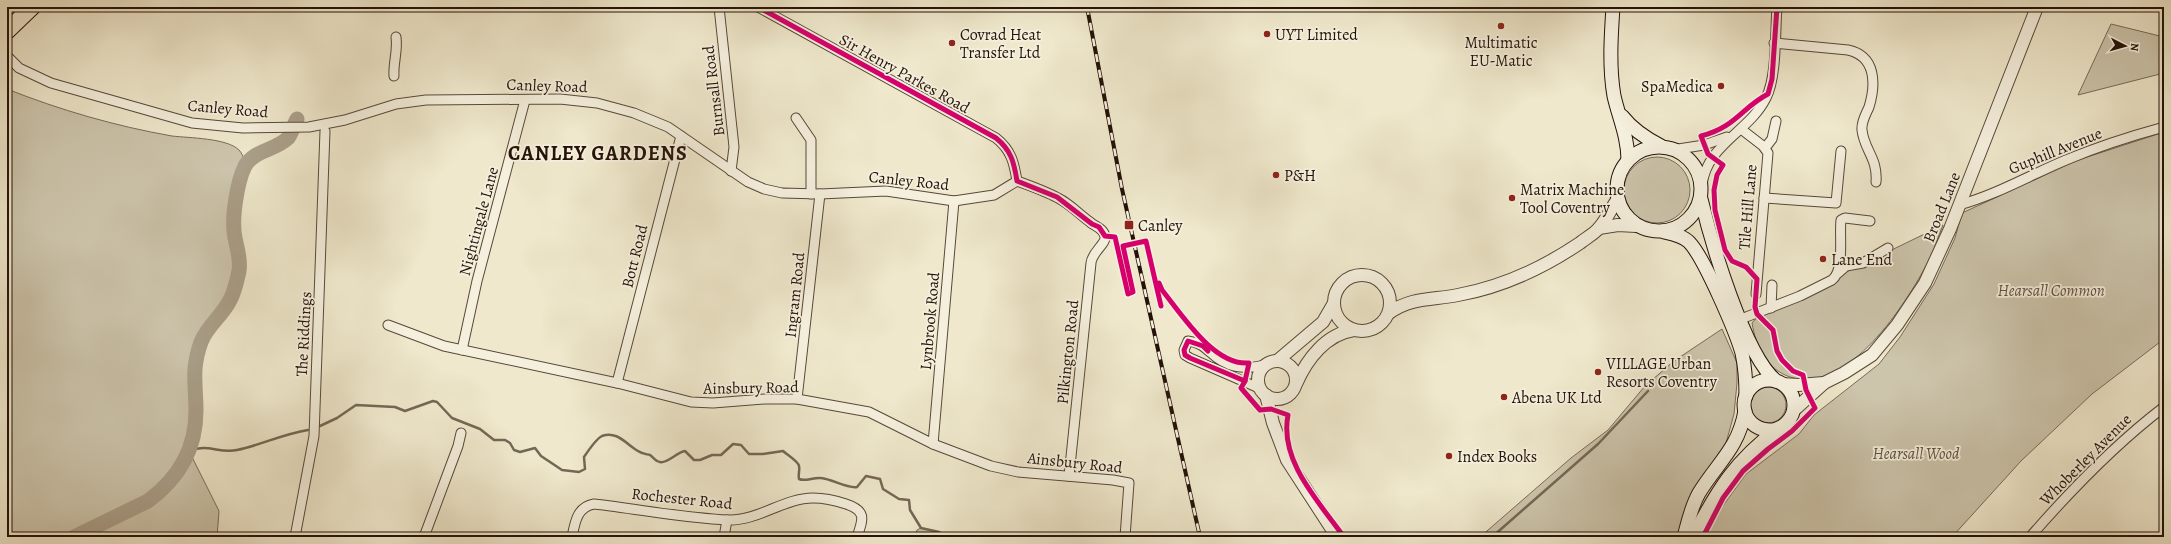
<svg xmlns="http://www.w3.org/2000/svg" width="2171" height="544" font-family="Alegreya,serif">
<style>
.green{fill:#ccc4ab;stroke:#786b5a}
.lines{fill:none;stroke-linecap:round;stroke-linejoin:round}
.stream{stroke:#746755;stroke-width:2.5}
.river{stroke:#aa9f89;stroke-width:15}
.minor-casing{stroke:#574839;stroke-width:11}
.tertiary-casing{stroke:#574839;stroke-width:14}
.secondary-casing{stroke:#241208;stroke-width:15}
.trunk-casing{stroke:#241208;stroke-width:18}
.minor{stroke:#f5f0de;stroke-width:9}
.tertiary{stroke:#f5f0de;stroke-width:12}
.secondary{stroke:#f5f0de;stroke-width:13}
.trunk{stroke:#efe8cc;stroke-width:16}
.rail-casing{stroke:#241208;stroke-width:4}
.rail{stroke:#f5f0de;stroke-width:2.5;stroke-dasharray:8;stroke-linecap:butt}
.cycleway-casing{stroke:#f5f0de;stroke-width:8}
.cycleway{stroke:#d6006c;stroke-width:5}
.poi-dot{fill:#8f2418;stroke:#f5f0de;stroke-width:1.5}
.labels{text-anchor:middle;stroke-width:3.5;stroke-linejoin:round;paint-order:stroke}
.poi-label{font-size:16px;fill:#241208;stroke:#f5f0de;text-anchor:start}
.street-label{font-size:16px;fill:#241208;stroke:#f5f0de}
.park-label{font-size:16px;font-style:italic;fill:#5f5041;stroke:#f5f0de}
.district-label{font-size:20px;font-weight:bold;letter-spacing:1px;fill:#241208;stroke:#f5f0de}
</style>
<rect width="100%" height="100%" fill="#efe8cc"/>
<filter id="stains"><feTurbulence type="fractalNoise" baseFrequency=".005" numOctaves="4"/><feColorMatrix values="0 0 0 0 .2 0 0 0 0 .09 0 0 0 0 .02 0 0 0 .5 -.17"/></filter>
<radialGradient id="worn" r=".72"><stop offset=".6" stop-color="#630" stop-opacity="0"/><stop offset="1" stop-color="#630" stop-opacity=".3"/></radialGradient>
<g class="green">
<path d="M2111,24L2164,37V73L2078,95Z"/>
<path d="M7,89C60,110 115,126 172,136C189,138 227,138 239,150C252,164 238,189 236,205C231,235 244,258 235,288C228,309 209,322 201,342C197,354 193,370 194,383C194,407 200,429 189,451L219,511L217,537H7Z"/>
<path d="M2164,132V339L2092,394L2021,461L1952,537H1707L1717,514L1746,474L1799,434L1814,415L1879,364L1900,337L1934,284L1955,238L1962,213L2078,160Z"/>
<circle cx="1657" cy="190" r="33"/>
<path d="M1943,225C1938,237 1934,250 1928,262C1906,304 1848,395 1790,377C1766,369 1756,346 1752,323L1760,314Z"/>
<path d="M1722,329L1737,363V383L1734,414L1726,443L1697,487L1677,537H1480L1571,458L1608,430L1645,386L1674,361Z"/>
<circle cx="1768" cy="405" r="18"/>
<path d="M921,528L939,532L949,537H915L917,530Z"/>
</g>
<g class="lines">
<g class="stream">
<path d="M320,426L337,418L356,405L395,407L405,411L433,401L437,402L452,418L480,429L494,440H505L510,443L514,450L520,452L535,448L541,456L562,470L579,472L585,469L584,457C588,451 596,439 602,436C617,430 627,445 638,451C642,454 646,454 650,455C653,457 656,462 660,462C667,464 677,452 685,451L694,460H700L712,455H721L733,444L741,445L749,454H763L783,451C786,454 799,462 799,466C800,470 798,474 799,479C806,482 813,477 821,478C832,479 848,489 857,487L866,476L880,479L883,489L899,499L909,500L910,510L921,528L939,532L949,537"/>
<path d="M189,451C208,443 219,454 237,450C261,445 283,434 308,430"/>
<path d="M963,537H967"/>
<path d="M1492,537L1598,444L1648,391"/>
</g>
<path class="river" d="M74,537L148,501C178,479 196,449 196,411C196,384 191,370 201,342C207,326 223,315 230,300C235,291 237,280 239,271C241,259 237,249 235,238C231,220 237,182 245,166C254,150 276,150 288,138C292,133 294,124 297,119"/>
<defs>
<g id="minor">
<path d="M719,7L734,147L731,171"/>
<path d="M758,7L996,138C1011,150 1014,162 1017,181"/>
<path d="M1774,43L1848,50C1876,56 1876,84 1869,107C1866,114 1861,122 1862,130C1864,150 1878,158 1876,182"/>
<path d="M7,56L19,68L51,83L192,123L243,128L309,127L345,120L396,104L426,100L560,99L597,103L634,113L668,127L748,182L764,189L782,193L820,194L886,191L954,201L994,195L1017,181"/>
<path d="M394,76C393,62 398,52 396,37"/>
<path d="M796,118L811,140V194"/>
<path d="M1741,129L1763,146L1768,153L1756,294"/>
<path d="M1765,148L1772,139L1776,121"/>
<path d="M1672,150L1704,145L1727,137"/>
<path d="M1017,181C1031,186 1045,191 1058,198C1070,204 1079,214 1090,222C1095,227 1104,228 1105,237C1106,244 1092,252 1091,263L1069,476"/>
<path d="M1702,185C1707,144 1749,132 1766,98C1777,77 1775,32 1777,7"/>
<path d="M1764,198L1836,203L1841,151"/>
<path d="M1959,205C1996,195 2030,175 2066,160C2097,147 2131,136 2164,127"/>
<path d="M1838,273L1846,266L1863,263L1888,248"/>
<path d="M1771,308L1772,285"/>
<path d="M1741,319L1800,296L1832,280C1845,270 1839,235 1841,220L1845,218L1870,221"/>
<path d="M388,325L444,346L617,383L691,402L713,403L765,399H797L869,412L933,444L991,466L1018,472L1113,480L1129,483L1125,537"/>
<path d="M462,350L477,281L525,100"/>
<path d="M617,383L681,136"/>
<path d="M1261,389L1190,358L1185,355L1184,350L1188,341C1198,342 1203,346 1210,352C1227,368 1243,370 1265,365"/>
<path d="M797,399L820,194"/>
<path d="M933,444L954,201"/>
<path d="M295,537L314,436L325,131"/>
<path d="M424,537L458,446L461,433"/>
<path d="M572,537C575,522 577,507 594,504C639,509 683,518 728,520C758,521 784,498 813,498C824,498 837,501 846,504C867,511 863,519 857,537"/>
<path d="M724,537L727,520"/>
<path d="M2030,537C2071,490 2114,445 2164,407"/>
</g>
<g id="tertiary">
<path d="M1599,228L1618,225L1636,226"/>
<circle cx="1362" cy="303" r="28"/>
<path d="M1389,313C1411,297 1433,300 1458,295C1502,287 1543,268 1580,243C1586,238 1594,234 1599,228C1606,220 1611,209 1617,200"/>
<path d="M1277,361L1323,322L1334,303"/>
<circle cx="1277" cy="380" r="19"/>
<path d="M1296,384C1307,359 1326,334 1354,330"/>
<path d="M1782,384L1798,385L1824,383"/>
<path d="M1266,395L1273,423L1287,460L1337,537"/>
<path d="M1793,411L1824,383L1844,373L1872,355L1897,325L1925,283L1950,229L2037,7"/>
</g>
<g id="secondary">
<path d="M1613,7C1611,37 1609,67 1614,96C1619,118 1628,137 1628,160"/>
<path d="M1622,116C1633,130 1645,138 1661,146"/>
<circle cx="1659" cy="189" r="42"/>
<path d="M1701,199C1711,241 1744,354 1776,381"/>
<path d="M1664,232C1673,234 1683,236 1689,242C1704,257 1736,332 1742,353C1745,367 1746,382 1746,396"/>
<circle cx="1769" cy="405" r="25"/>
<path d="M1684,537C1688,522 1691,507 1699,493C1718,462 1738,449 1745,411"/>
<path d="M1693,537C1718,489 1735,461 1779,428"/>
</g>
<path id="trunk" d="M7,31L32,7"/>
</defs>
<use href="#minor" class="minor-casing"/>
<use href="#tertiary" class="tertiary-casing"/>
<use href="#secondary" class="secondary-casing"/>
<use href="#trunk" class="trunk-casing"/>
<use href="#minor" class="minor"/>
<use href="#tertiary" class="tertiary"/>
<use href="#secondary" class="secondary"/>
<use href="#trunk" class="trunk"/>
<defs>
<path id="rail" d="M1087,7L1122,189L1200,537"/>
</defs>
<use href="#rail" class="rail-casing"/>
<use href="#rail" class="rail"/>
<defs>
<g id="cycleway">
<path d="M758,7L996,138C1011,150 1014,162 1017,181L1057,197L1092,224L1099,227L1105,236L1115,237L1128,294L1133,292L1123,246L1146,241L1161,306"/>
<path d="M1159,283L1162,290C1182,315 1214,366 1249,363L1245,381L1241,388L1260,410L1271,409L1288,415C1279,461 1319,502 1344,537"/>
<path d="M1208,351L1203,346L1188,341L1184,350L1185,355L1190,358L1245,381"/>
<path d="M1703,537L1723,498L1743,471L1768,449L1792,431L1815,408L1806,390L1803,375L1793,371L1782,360L1777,351L1773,330L1757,314L1755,307L1757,279L1746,267L1732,261L1725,250L1715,210L1714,190L1717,175L1723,165L1708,154L1701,136C1736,127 1741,108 1768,94L1772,79L1777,7"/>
</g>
</defs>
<use href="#cycleway" class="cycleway-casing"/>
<use href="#cycleway" class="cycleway"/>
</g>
<g class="poi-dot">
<circle cx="1501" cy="26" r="4"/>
<circle cx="1267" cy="34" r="4"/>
<circle cx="952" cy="43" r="4"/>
<circle cx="1721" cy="86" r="4"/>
<circle cx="1276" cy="175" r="4"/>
<circle cx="1512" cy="198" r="4"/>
<rect x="1124" y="220" width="10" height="10" rx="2"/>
<circle cx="1823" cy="259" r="4"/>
<circle cx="1598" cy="372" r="4"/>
<circle cx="1504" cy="397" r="4"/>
<circle cx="1449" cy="456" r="4"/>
</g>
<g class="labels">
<g class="poi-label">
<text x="960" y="40">Covrad Heat<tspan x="960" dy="18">Transfer Ltd</tspan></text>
<text x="1275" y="40">UYT Limited</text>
<text x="1501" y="48" text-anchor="middle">Multimatic<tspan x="1501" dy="18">EU-Matic</tspan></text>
<text x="1713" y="92" text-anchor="end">SpaMedica</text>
<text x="1284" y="181">P&amp;H</text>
<text x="1520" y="195">Matrix Machine<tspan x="1520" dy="18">Tool Coventry</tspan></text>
<text x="1138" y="231">Canley</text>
<text x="1831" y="265">Lane End</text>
<text x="1606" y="369">VILLAGE Urban<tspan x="1606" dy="18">Resorts Coventry</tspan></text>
<text x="1512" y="403">Abena UK Ltd</text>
<text x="1457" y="462">Index Books</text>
</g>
<g class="street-label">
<text transform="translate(905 73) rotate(29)" y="6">Sir Henry Parkes Road</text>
<text transform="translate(547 85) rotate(2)" y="6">Canley Road</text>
<text transform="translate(713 91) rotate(-97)" y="6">Burnsall Road</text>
<text transform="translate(228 108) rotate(5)" y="6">Canley Road</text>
<text transform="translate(2055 150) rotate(-22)" y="6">Guphill Avenue</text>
<text transform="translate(909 180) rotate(6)" y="6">Canley Road</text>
<text transform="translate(1747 207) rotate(-85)" y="6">Tile Hill Lane</text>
<text transform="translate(1941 207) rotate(-68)" y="6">Broad Lane</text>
<text transform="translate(478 221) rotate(-75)" y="6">Nightingale Lane</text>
<text transform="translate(634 256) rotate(-76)" y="6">Bott Road</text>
<text transform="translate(794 295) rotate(-84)" y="6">Ingram Road</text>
<text transform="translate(929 321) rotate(-85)" y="6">Lynbrook Road</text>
<text transform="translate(303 334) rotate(-87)" y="6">The Riddings</text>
<text transform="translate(1067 352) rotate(-84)" y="6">Pilkington Road</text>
<text transform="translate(751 387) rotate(-1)" y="6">Ainsbury Road</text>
<text transform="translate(2085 459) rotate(-45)" y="6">Whoberley Avenue</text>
<text transform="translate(1075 462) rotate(6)" y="6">Ainsbury Road</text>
<text transform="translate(682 498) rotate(6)" y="6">Rochester Road</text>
</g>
<g class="park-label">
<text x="2051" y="296">Hearsall Common</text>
<text x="1916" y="459">Hearsall Wood</text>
</g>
<g class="district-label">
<text x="598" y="160">CANLEY GARDENS</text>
</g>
</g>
<rect width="2171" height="544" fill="none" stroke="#efe8cc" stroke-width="24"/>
<rect x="8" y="8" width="2155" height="528" fill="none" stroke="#241208" stroke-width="2"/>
<rect x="12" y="12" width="2147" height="520" fill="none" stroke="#241208"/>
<g transform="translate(2125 46) rotate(96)" stroke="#f5f0de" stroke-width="3" paint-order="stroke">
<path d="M0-3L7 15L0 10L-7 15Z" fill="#241208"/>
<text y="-6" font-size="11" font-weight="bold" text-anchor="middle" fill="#241208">N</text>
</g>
<rect width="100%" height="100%" filter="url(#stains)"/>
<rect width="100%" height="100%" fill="url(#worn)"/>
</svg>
